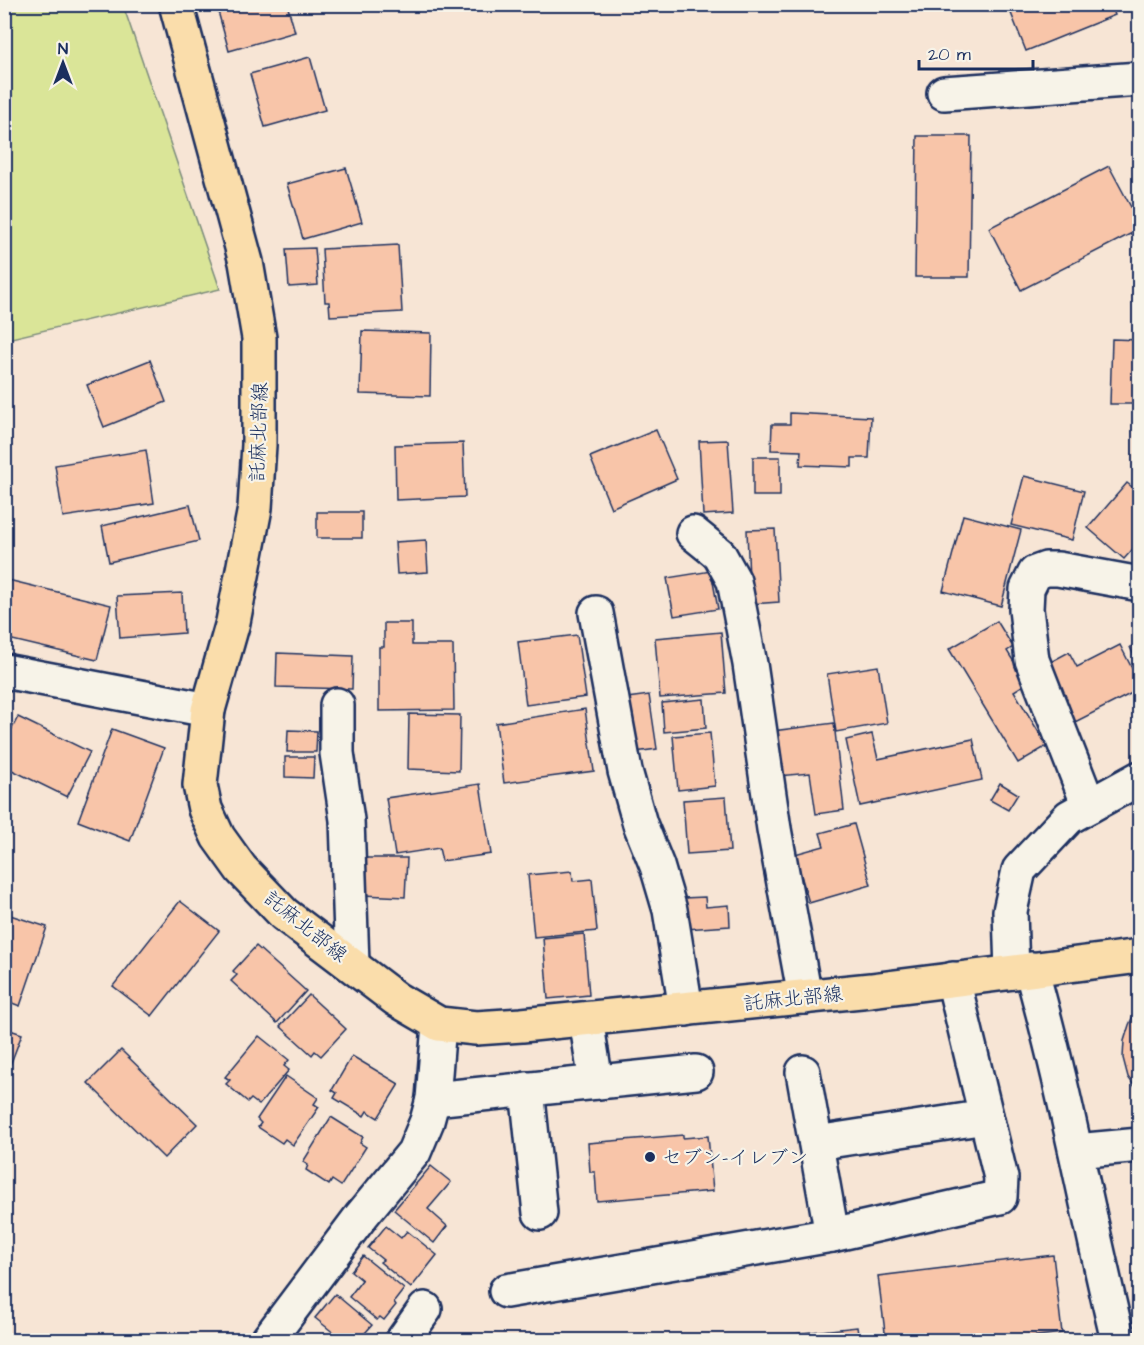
<svg xmlns="http://www.w3.org/2000/svg" width="1144" height="1345" font-family="'Architects Daughter','Klee One',sans-serif">
<style>
.green{fill:#dae598;stroke:#7a8a7b;stroke-width:1.5}
.building{fill:#f8c5a9;stroke:#1b2f5e;stroke-width:1.5}
.lines{fill:none;stroke-linecap:round;stroke-linejoin:round}
.minor-casing{stroke:#1b2f5e;stroke-width:38}
.major-casing{stroke:#1b2f5e;stroke-width:38}
.minor{stroke:#f7f3e8;stroke-width:33}
.major{stroke:#faddab;stroke-width:33}
.poi-dot{fill:#1b2f5e;stroke:#f7f3e8;stroke-width:2}
.labels{text-anchor:middle;stroke-width:4.5;stroke-linejoin:round;paint-order:stroke}
.street-label{font-size:20px;fill:#1b2f5e;stroke:#f7f3e8}
.poi-label{font-size:20px;fill:#1b2f5e;stroke:#f7f3e8;text-anchor:start}
</style>
<rect width="100%" height="100%" fill="#f7e5d5"/>
<filter id="ink" filterUnits="userSpaceOnUse"><feTurbulence type="fractalNoise" baseFrequency=".0167" numOctaves="2"/><feDisplacementMap in="SourceGraphic" scale="12" xChannelSelector="R" yChannelSelector="G"/><feConvolveMatrix kernelMatrix="1 2 1 2 8 2 1 2 1" color-interpolation-filters="sRGB"/></filter>
<g filter="url(#ink)">
<path class="green" d="M5,4L123,5L220,289L7,339L5,350Z"/>
<g class="building">
<path d="M216,4H287L295,32L229,51Z"/>
<path d="M1017,4H1111L1115,15L1026,51L1009,8Z"/>
<path d="M1137,4H1140V64H1138Z"/>
<path d="M310,57L325,110L265,127L250,74Z"/>
<path d="M917,136H971L969,277H915Z"/>
<path d="M1109,166L1140,224V229L1021,290L989,228Z"/>
<path d="M346,168L362,222L303,239L287,184Z"/>
<path d="M398,245L402,312L330,316L329,302H325L322,249Z"/>
<path d="M315,248L318,285L289,287L286,249Z"/>
<path d="M362,331L431,333L430,396L360,394Z"/>
<path d="M1112,339L1140,340V404H1110Z"/>
<path d="M150,360L166,402L104,427L87,385Z"/>
<path d="M790,413L871,417L869,458H852V467L800,465L801,451L771,450L772,424H790Z"/>
<path d="M656,430L677,479L611,508L590,457Z"/>
<path d="M728,440L733,513L703,515L699,441Z"/>
<path d="M463,443L465,497L396,500L395,445Z"/>
<path d="M146,450L154,503L63,517L55,465Z"/>
<rect x="753" y="457" width="27" height="39"/>
<path d="M1024,476L1084,491L1072,540L1011,525Z"/>
<path d="M1127,483L1140,493V541L1124,559L1088,528Z"/>
<path d="M190,505L199,541L109,562L102,526Z"/>
<rect x="317" y="512" width="45" height="26"/>
<path d="M963,515L1021,530L1001,606L943,591Z"/>
<path d="M775,529L779,602L750,604L747,530Z"/>
<path d="M426,540L428,572L397,574L395,542Z"/>
<path d="M711,571L718,609L674,616L667,578Z"/>
<path d="M4,579L111,605L97,660L4,638Z"/>
<path d="M182,593L184,633L120,638L117,596Z"/>
<path d="M997,621L1013,647L1007,651L1027,683L1014,691L1047,746L1018,763L949,649Z"/>
<path d="M384,623H412V645H453L454,710L379,711V647H384Z"/>
<path d="M721,632L726,693L660,698L655,638Z"/>
<path d="M577,635L586,697L526,705L518,642Z"/>
<path d="M1140,644V670L1130,647Z"/>
<path d="M1120,645L1140,684V689L1073,723L1043,666L1069,652L1077,667Z"/>
<path d="M277,653L353,656L352,689L276,687Z"/>
<path d="M878,666L887,723L836,732L827,674Z"/>
<path d="M649,695L657,749L628,753L620,699Z"/>
<path d="M704,699L706,728L664,732L662,703Z"/>
<path d="M585,709L594,771L504,783L496,723Z"/>
<path d="M409,714L460,715L459,771L408,769Z"/>
<path d="M18,717L90,752L67,797L10,769L4,779V744Z"/>
<path d="M834,723L844,810L816,814L810,773L778,776L773,731Z"/>
<path d="M112,729L164,748L130,841L78,821Z"/>
<path d="M288,730L317,731L316,752H287Z"/>
<path d="M710,733L715,786L678,790L673,736Z"/>
<path d="M872,734L878,759L973,739L982,780L860,806L846,740Z"/>
<path d="M285,757H314L313,778L285,777Z"/>
<path d="M1000,783L1018,794L1008,810L990,800Z"/>
<path d="M480,784L491,854L442,861L439,848L395,855L386,798Z"/>
<path d="M726,797L730,851L687,854L683,800Z"/>
<path d="M854,824L871,885L809,903L795,854L824,846L820,833Z"/>
<path d="M365,858H407L405,897L363,895Z"/>
<path d="M572,871L573,881L592,879L597,931L534,937L528,875Z"/>
<path d="M705,897L706,907L729,905L730,926L685,929L683,898Z"/>
<path d="M180,901L219,931L152,1016L113,986Z"/>
<path d="M4,913L47,927L20,1006L4,1000Z"/>
<path d="M584,934L589,995L548,999L543,938Z"/>
<path d="M256,946L306,991L277,1023L231,981L237,975L233,971Z"/>
<path d="M309,995L346,1029L321,1056L315,1051L312,1055L280,1026Z"/>
<path d="M1140,1015V1094L1128,1077L1123,1058L1124,1041L1129,1025L1133,1016Z"/>
<path d="M4,1028L22,1034L4,1081Z"/>
<path d="M259,1036L289,1060L284,1066L289,1070L259,1105L251,1099L248,1102L226,1084L230,1080L225,1077Z"/>
<path d="M121,1050L197,1124L164,1158L88,1083Z"/>
<path d="M352,1056L399,1084L378,1118L367,1111L364,1116L334,1098L337,1093L332,1090Z"/>
<path d="M286,1076L318,1098L314,1104L319,1107L293,1145L285,1139L282,1143L258,1127L261,1123L257,1119Z"/>
<path d="M331,1117L363,1137L360,1143L366,1147L341,1186L332,1180L329,1185L306,1170L308,1165L303,1162Z"/>
<path d="M683,1135V1138L708,1136L713,1191L597,1201L595,1172H590L588,1143Z"/>
<path d="M431,1166L451,1182L428,1209L447,1226L434,1243L394,1210Z"/>
<path d="M386,1226L401,1238L407,1231L437,1255L411,1288L380,1262L383,1260L368,1248Z"/>
<path d="M1053,1255L1062,1333L1002,1340H886L878,1276Z"/>
<path d="M363,1256L404,1289L394,1302L396,1305L384,1320L380,1317L377,1320L349,1297L362,1280L351,1271Z"/>
<path d="M335,1294L372,1325L359,1340H330L335,1334L315,1318Z"/>
<path d="M857,1327L859,1340H739Z"/>
</g>
<g class="lines">
<defs>
<g id="minor">
<path d="M944,93L1140,79"/>
<path d="M693,533L719,554L734,581L750,664L774,829L805,997"/>
<path d="M596,613L625,771L640,824L657,866L670,910L686,1009"/>
<path d="M4,671L208,710"/>
<path d="M337,705V753L347,820L352,964"/>
<path d="M1089,806L1032,660L1026,609L1027,589L1035,573L1046,569H1058L1140,584"/>
<path d="M1031,969C1066,1092 1088,1217 1118,1340"/>
<path d="M1012,972L1010,911L1019,870L1069,817L1140,778"/>
<path d="M586,1019L596,1082"/>
<path d="M803,1072L832,1235"/>
<path d="M527,1089L540,1213"/>
<path d="M433,1099L696,1072"/>
<path d="M816,1143L986,1117"/>
<path d="M1076,1151L1140,1145"/>
<path d="M506,1291L832,1235L1000,1197L1001,1178L953,979"/>
<path d="M268,1340L362,1215L414,1152L427,1121L433,1099L439,1024"/>
<path d="M403,1340L425,1309"/>
</g>
<path id="major" d="M176,4L246,262L259,338V445L255,508L233,622L208,710L200,785L205,809L218,837L241,869L284,914L396,999L439,1024L476,1028L522,1025L871,990L1140,956"/>
</defs>
<use href="#minor" class="minor-casing"/>
<use href="#major" class="major-casing"/>
<use href="#minor" class="minor"/>
<use href="#major" class="major"/>
</g>
</g>
<circle class="poi-dot" cx="650" cy="1157" r="6"/>
<g class="labels">
<g class="street-label">
<text transform="translate(258 432) rotate(-88)" y="7">託麻北部線</text>
<text transform="translate(306 926) rotate(39)" y="7">託麻北部線</text>
<text transform="translate(793 998) rotate(-6)" y="7">託麻北部線</text>
</g>
<g class="poi-label">
<text x="662" y="1164">セブン-イレブン</text>
</g>
</g>
<rect width="1144" height="1345" fill="none" stroke="#f7f3e8" stroke-width="24"/>
<rect x="12" y="12" width="1120" height="1321" fill="none" stroke="#1b2f5e" stroke-width="2" filter="url(#ink)"/>
<g transform="translate(63 63)" stroke="#f7f3e8" stroke-width="4.5" paint-order="stroke">
<path d="M0-4.5L10 22L0 15L-10 22Z" fill="#1b2f5e"/>
<text y="-9" font-size="16" font-weight="bold" text-anchor="middle" fill="#1b2f5e">N</text>
</g>
<path d="M919 60v9h114v-9" fill="none" stroke="#1b2f5e" stroke-width="3"/>
<text x="928" y="60" font-size="18" fill="#1b2f5e" stroke="#f7f3e8" stroke-width="4.5" paint-order="stroke">20 m</text>
</svg>
